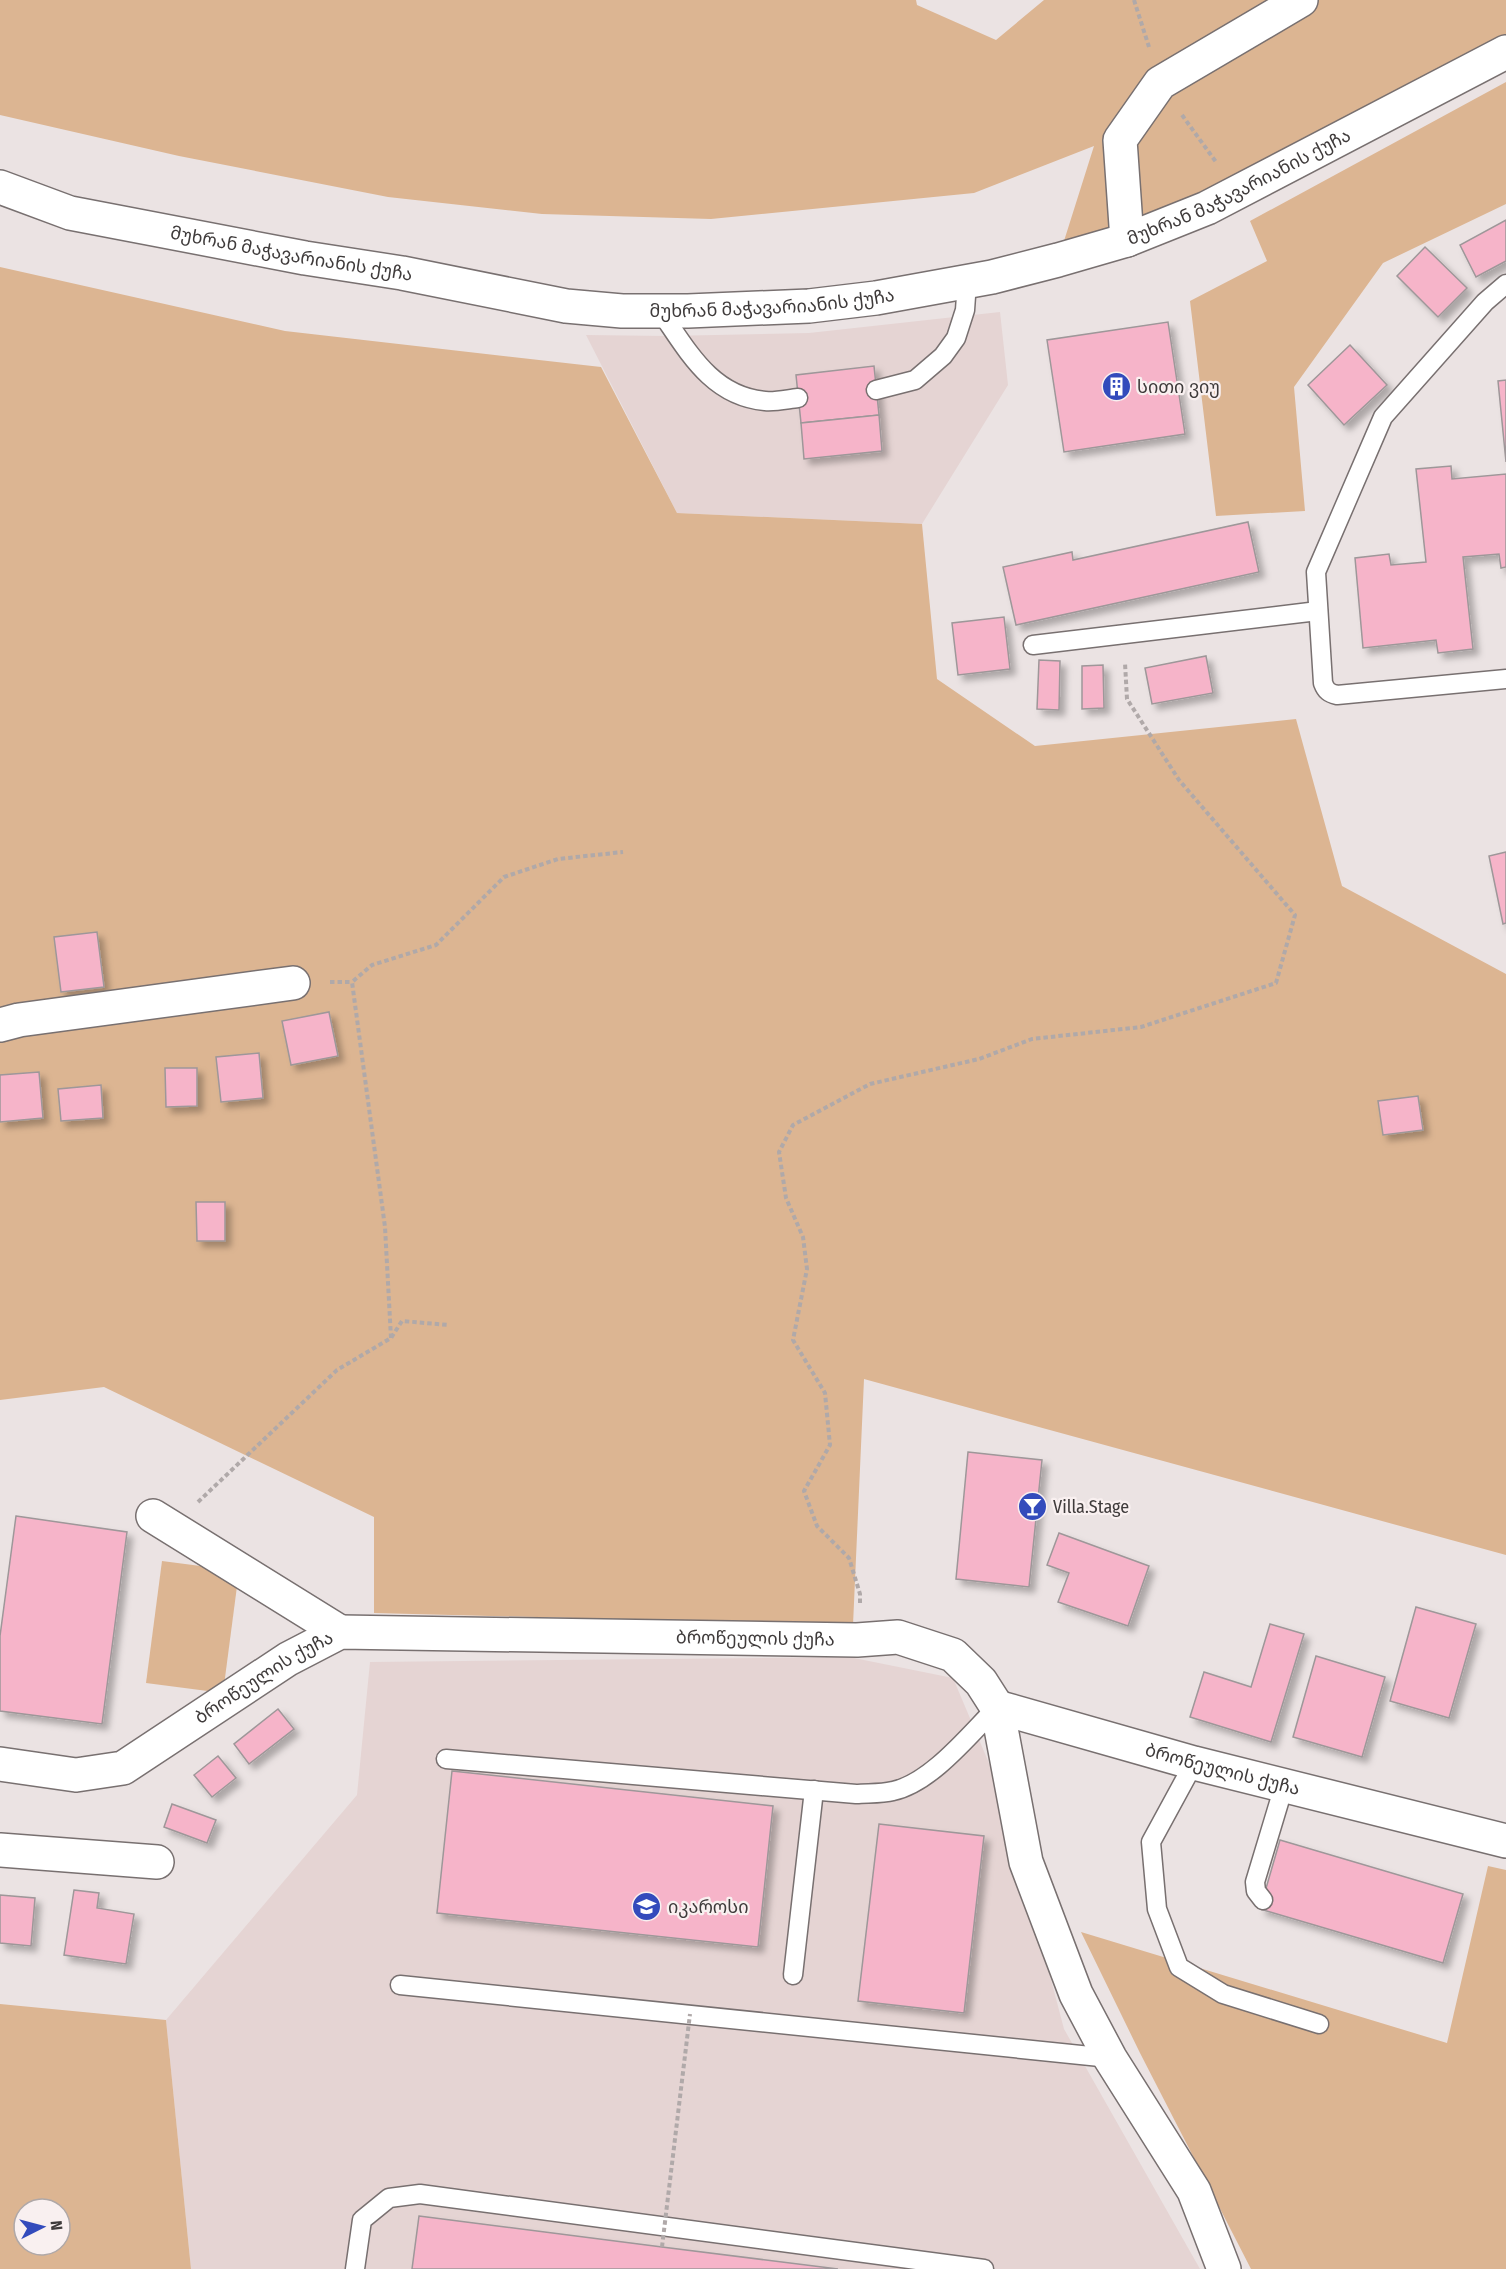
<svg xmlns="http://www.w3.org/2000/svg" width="1506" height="2269" font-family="'Fira Sans Condensed','Noto Sans Georgian',sans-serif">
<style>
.built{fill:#e5d4d3}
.green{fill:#dcb592;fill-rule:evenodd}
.building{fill:#f6b4c9;stroke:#9e9799;stroke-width:1.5;filter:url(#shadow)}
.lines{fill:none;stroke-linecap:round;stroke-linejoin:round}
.service-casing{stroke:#787070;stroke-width:21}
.minor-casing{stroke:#787070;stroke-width:36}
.secondary-casing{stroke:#787070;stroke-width:36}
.path{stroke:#b0a9a9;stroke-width:4;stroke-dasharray:4.5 3;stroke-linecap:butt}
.service{stroke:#fff;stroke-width:18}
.minor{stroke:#fff;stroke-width:33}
.secondary{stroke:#fff;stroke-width:33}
.path-bridge{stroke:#b0a9a9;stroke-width:4;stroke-dasharray:4.5 3;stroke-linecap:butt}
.labels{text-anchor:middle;stroke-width:4.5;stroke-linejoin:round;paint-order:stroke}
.street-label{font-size:18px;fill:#3f3b3b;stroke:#f9f0f0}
.poi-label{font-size:18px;fill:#3f3b3b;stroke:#f9f0f0;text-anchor:start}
</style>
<defs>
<filter id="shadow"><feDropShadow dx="5.5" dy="5.5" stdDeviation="3" flood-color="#0004"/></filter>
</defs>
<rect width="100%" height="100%" fill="#ebe3e3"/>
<g class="built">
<path d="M1000,312L1008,385L922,524L677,513L586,335L667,336L809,333Z"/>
<path d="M849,1657L953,1678L1002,1794L1064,2029L1200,2269H191L166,2020L357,1795L370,1662Z"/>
</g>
<g class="green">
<path d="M0,0H916L917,5L996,40L1044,0H1506V52L1058,260L1094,146L974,193L711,219L542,214L388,197L179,156L0,115Z"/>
<path d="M1506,82V204L1383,263L1294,387L1305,511L1216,516L1190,301L1267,261L1250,221Z"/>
<path d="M0,267L285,331L601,367L677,513L922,524L937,679L1035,746L1296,719L1342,886L1506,974V1555L864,1379L853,1625L374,1613V1517L104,1387L0,1400Z"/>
<path d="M162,1561L239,1571L223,1693L146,1683Z"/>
<path d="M1488,1866L1506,1870V2269H1251L1140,2053L1081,1932L1447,2043Z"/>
<path d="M0,2004L166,2020L191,2269H0ZM24,2209H60V2245H24Z"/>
</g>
<g class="building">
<path d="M1506,220V261L1476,277L1460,245Z"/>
<path d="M1425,247L1467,288L1438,317L1397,276Z"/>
<path d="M1168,322L1185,434L1064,452L1047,340Z"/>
<path d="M1350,345L1387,385L1344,425L1308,385Z"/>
<path d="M874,366L879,415L801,423L796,375Z"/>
<path d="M1506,380V462L1498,381Z"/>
<path d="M879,415L882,451L804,459L801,423Z"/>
<path d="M1451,466L1452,479L1506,474V567L1501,568L1499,554L1463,557L1473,649L1438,653L1436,640L1363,648L1355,558L1389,554L1391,565L1426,562L1416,469Z"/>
<path d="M1248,522L1259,572L1016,625L1003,567L1072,552L1073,560Z"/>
<path d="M1004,617L1010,669L958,675L952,623Z"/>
<path d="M1206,656L1213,693L1152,704L1145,668Z"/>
<path d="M1039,660L1060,661L1059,710L1037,709Z"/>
<path d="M1103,665L1104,708L1082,709V666Z"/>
<path d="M1506,852V923L1503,924L1489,856Z"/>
<path d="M97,932L104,987L61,992L54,937Z"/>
<path d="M329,1012L338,1056L291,1065L282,1021Z"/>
<path d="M259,1053L263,1098L221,1102L216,1057Z"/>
<path d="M165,1068H197V1106L166,1107Z"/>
<path d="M39,1072L43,1118L0,1122V1075Z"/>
<path d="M101,1085L103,1118L61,1121L58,1089Z"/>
<path d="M1418,1096L1423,1130L1383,1135L1378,1101Z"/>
<path d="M196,1202H225V1241H197Z"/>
<path d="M968,1452L1042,1460L1029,1587L956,1579Z"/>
<path d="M16,1516L127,1532L102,1724L0,1711V1636Z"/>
<path d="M1059,1533L1149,1566L1128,1626L1058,1602L1069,1573L1047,1565Z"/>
<path d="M1416,1607L1476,1624L1449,1718L1390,1701Z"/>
<path d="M1270,1624L1304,1634L1271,1742L1190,1717L1204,1672L1251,1687Z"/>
<path d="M1316,1656L1385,1677L1362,1757L1293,1737Z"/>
<path d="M278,1709L294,1729L249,1764L234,1744Z"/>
<path d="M218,1756L236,1778L212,1797L194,1775Z"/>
<path d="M452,1771L773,1806L758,1947L437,1913Z"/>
<path d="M172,1804L216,1820L207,1843L164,1827Z"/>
<path d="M879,1824L984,1836L964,2013L858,2001Z"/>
<path d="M1280,1840L1463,1894L1443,1963L1260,1909Z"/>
<path d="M74,1890L99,1893L97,1908L134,1914L126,1964L64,1955Z"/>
<path d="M0,1895L35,1898L31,1946L0,1943Z"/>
<path d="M419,2216L662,2247L838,2269H412Z"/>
</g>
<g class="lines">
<defs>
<g id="service">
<path d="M1506,284L1485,302L1383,417L1316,572L1323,683C1326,691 1329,693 1337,695L1506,679"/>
<path d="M660,311C688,351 711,396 765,401C776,402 788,399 798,398"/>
<path d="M876,390L915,380L943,356L956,338L965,310L967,282"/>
<path d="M1033,645L1318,611"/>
<path d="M446,1759L856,1794C868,1793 881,1794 893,1791C931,1783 970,1734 997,1707"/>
<path d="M1194,1763L1151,1842L1157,1909L1179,1967L1223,1994L1319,2024"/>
<path d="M1263,1900L1256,1891L1255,1882L1284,1786"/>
<path d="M793,1975L814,1790"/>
<path d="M400,1985L1110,2058"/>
<path d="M355,2269L362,2220L389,2198L420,2194L984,2269"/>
</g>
<g id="minor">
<path d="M1127,240L1120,140L1160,83L1301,0"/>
<path d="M0,1025L19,1020L293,983"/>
<path d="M153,1516L340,1632"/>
<path id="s1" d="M997,1707L1194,1763L1506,1841"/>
<path id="s2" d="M0,1764L76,1775L123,1768L288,1659L340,1632L857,1640L898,1637L953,1655L981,1682L997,1707L1026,1862L1076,1994L1110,2058L1194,2191L1224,2269"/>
<path d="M0,1850L157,1862"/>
</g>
<g id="secondary">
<path id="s3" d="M0,187L70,213L305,258L402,273L566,306L622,311H688L809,306L876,298L992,277L1058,260L1127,240L1207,208L1506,52"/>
</g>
</defs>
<use href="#service" class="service-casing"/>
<use href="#minor" class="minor-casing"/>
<use href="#secondary" class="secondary-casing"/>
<g class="path">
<path d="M1134,0L1149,47"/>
<path d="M1182,115L1216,162"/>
<path d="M330,982H352"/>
<path d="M391,1338L385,1227L352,982L372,965L436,945L504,877L558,859L623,852"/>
<path d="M198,1502L337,1370L391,1338L402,1321L449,1325"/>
<path d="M860,1603V1594L849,1558L817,1526L804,1491L830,1445L825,1393L793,1340L807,1269L803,1237L786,1198L779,1152L793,1125L870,1084L979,1059L1032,1039L1141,1027L1276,983L1295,915L1179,780L1127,699L1125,663"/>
</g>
<use href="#service" class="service"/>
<use href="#minor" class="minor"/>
<use href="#secondary" class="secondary"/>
<path class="path-bridge" d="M662,2247L690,2014"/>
</g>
<defs>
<symbol id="building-disc" viewBox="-11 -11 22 22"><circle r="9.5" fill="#334bbc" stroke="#f9f0f0"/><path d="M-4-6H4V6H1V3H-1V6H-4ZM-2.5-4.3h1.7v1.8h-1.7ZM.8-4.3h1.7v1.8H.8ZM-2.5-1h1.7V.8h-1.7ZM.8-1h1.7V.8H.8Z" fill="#fff"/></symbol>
<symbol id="bar-disc" viewBox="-11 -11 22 22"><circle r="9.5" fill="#334bbc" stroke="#f9f0f0"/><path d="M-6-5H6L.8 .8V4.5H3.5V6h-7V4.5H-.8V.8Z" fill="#fff"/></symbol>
<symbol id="university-disc" viewBox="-11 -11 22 22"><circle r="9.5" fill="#334bbc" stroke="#f9f0f0"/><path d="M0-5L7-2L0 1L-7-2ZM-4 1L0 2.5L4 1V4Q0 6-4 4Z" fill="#fff"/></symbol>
</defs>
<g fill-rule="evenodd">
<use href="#building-disc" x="1100" y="370" width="33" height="33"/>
<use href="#bar-disc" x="1016" y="1490" width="33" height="33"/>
<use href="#university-disc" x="630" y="1890" width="33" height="33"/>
</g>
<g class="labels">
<g class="street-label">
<text dy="6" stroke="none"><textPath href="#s3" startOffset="1272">მუხრან მაჭავარიანის ქუჩა</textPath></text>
<text dy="6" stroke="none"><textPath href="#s3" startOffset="300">მუხრან მაჭავარიანის ქუჩა</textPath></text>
<text dy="6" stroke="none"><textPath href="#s3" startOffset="786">მუხრან მაჭავარიანის ქუჩა</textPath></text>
<text dy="6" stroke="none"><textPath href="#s2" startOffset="796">ბროწეულის ქუჩა</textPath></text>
<text dy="6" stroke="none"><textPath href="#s2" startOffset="292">ბროწეულის ქუჩა</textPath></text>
<text dy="6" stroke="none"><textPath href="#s1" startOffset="234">ბროწეულის ქუჩა</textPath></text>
</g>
<g class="poi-label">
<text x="1137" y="393">სითი ვიუ</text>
<text x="1053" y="1513">Villa.Stage</text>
<text x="668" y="1913">იკაროსი</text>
</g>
</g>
<g transform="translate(42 2227) rotate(84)"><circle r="28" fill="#f9f0f0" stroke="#afa8a8" stroke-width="1.5"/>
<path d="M0-4.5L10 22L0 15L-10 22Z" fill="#334bbc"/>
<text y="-9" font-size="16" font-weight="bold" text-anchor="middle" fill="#3f3b3b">N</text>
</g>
</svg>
